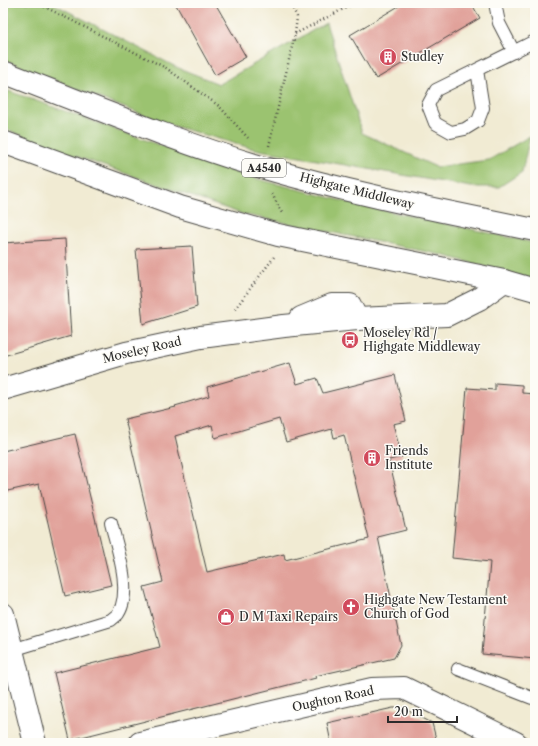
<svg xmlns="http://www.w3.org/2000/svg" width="538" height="746" font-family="'Libre Caslon Text',serif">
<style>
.green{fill:#9bc36f;stroke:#63774d}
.building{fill:#e1a19a;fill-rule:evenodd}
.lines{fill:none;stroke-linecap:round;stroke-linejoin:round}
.lane-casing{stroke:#494844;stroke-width:14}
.street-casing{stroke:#494844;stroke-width:24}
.secondary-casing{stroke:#494844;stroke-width:24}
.highway-casing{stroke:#494844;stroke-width:24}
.path{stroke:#494844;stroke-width:2.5;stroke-dasharray:1 3;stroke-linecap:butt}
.lane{stroke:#fff;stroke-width:12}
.street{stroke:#fff;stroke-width:22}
.secondary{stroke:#fff;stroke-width:22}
.highway{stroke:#fff;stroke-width:22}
.labels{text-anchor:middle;stroke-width:3;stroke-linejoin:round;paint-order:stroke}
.shield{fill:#fdfcf7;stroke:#6a6a68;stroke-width:1}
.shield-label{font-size:11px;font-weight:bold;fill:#2b2b2b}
.poi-label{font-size:12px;fill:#2b2b2b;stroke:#fdfcf7;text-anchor:start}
.street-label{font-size:12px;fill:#2b2b2b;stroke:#fdfcf7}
</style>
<rect width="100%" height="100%" fill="#fdfcf7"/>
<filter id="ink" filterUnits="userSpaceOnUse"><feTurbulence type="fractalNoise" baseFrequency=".025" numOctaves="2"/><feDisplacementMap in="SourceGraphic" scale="8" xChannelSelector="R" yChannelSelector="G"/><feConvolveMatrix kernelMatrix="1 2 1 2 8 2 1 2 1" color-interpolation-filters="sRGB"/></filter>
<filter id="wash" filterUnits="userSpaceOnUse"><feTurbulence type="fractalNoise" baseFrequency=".012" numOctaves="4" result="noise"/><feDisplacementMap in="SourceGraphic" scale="16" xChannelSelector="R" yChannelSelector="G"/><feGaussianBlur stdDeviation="0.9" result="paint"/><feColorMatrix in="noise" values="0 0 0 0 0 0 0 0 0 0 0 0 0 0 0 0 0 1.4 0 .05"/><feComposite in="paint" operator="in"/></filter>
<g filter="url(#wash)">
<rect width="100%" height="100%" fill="#f1ebd3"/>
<g class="green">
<path d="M3,3H52L176,67L219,84L326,23L362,133L436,167L489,160L530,136L522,172L499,187H471L254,149L167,124L94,96L3,59Z"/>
<path d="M3,89L246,176L351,203L535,243V280L442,255L242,214L64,152L3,128Z"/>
</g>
<g id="blocks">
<g class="building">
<path d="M175,3H215L246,57L215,75Z"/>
<path d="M404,3H471L480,18L376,79L350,35Z"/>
<path d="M65,239L71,336L3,356V243Z"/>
<path d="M192,246L197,307L143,324L136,249Z"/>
<path d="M290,363L297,384L317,378L323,393L395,375L406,421L393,424L402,457L389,460L406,530L378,537L401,645L394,658L315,676L316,678L70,740L54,673L160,647L144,587L163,582L125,419L176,407L175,406L209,396L207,387ZM279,419L286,442L332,429L334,438L344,435L369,539L285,560L284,554L207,572L175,436L212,425L215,438Z"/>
<path d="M495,383L522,385V393L535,394V659L482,654L490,562L452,558L467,388L495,390Z"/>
<path d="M75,434L111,585L65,596L39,484L3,492V451Z"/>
<path d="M393,708H403L432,723L437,743H331L327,723Z"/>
</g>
</g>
</g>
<g filter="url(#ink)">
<use href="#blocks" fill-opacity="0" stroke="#494844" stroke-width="1"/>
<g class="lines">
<defs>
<g id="lane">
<path d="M495,3L499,23L514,52"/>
<path d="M477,70L483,108L478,121L465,129L451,132L435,123L428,105L436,90L535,41"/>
<path d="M12,650L111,620C113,618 116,616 118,614C133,591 117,548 111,523"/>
<path d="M458,669L532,698H535"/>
</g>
<g id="street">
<path d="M3,614L35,743"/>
<path d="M140,743L372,689L404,688L516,743"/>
</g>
<g id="secondary">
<path d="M301,318L332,305H350L357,319"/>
<path d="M3,389L126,353L201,337L284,326L357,319L447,315L479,299L504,281"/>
</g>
<g id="highway">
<path d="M3,72C87,104 171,140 258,166C349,193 442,211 535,230"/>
<path d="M3,142L180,207L278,235L504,281L535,290"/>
</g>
</defs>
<use href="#lane" class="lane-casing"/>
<use href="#street" class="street-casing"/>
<use href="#secondary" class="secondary-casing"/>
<use href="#highway" class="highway-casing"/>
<g class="path">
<path d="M37,3L166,68L219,106L248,138"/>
<path d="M295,34L355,3"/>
<path d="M269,146L295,34L297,17L290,3"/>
<path d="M272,194L282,213"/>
<path d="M235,309L274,257"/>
</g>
<use href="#lane" class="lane"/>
<use href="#street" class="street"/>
<use href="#secondary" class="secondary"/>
<use href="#highway" class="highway"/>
</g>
</g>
<defs>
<symbol id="building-disc" viewBox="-11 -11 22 22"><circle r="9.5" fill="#d1495b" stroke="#fdfcf7"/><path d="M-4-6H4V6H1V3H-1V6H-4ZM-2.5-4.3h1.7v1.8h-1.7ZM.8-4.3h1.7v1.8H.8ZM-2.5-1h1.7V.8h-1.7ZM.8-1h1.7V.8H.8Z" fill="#fff"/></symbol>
<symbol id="bus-disc" viewBox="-11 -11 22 22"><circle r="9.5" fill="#d1495b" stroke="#fdfcf7"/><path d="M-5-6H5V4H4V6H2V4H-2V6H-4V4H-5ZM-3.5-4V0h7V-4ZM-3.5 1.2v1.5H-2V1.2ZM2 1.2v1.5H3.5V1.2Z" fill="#fff"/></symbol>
<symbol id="church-disc" viewBox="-11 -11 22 22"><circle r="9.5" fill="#d1495b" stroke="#fdfcf7"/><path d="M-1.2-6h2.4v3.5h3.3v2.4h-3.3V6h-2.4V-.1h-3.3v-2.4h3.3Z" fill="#fff"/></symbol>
<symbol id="shop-disc" viewBox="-11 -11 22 22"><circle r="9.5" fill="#d1495b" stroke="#fdfcf7"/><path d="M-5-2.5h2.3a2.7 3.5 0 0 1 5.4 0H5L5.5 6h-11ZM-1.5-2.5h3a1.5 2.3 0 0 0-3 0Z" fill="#fff"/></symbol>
</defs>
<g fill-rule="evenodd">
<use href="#building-disc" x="378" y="47" width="20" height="20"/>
<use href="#bus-disc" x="340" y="330" width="20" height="20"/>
<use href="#building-disc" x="362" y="448" width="20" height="20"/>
<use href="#church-disc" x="341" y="597" width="20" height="20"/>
<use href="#shop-disc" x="216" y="607" width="20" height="20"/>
</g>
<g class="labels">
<rect class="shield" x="242" y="159" width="44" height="18" rx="3"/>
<g class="shield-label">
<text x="264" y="172">A4540</text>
</g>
<g class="poi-label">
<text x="401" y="61">Studley</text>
<text x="363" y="337">Moseley Rd /<tspan x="363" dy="14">Highgate Middleway</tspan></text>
<text x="385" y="455">Friends<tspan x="385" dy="14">Institute</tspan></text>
<text x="364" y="604">Highgate New Testament<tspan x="364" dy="14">Church of God</tspan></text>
<text x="239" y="621">D M Taxi Repairs</text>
</g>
<g class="street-label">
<text transform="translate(357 191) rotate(14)" y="4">Highgate Middleway</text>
<text transform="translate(142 350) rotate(-13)" y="4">Moseley Road</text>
<text transform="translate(333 699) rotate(-12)" y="4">Oughton Road</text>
</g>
</g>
<rect width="538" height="746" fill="none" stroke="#fdfcf7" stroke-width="16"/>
<path d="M388 716v6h69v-6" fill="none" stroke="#2b2b2b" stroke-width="2"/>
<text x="394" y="716" font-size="12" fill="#2b2b2b" stroke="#fdfcf7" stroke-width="3" paint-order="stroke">20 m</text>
</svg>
